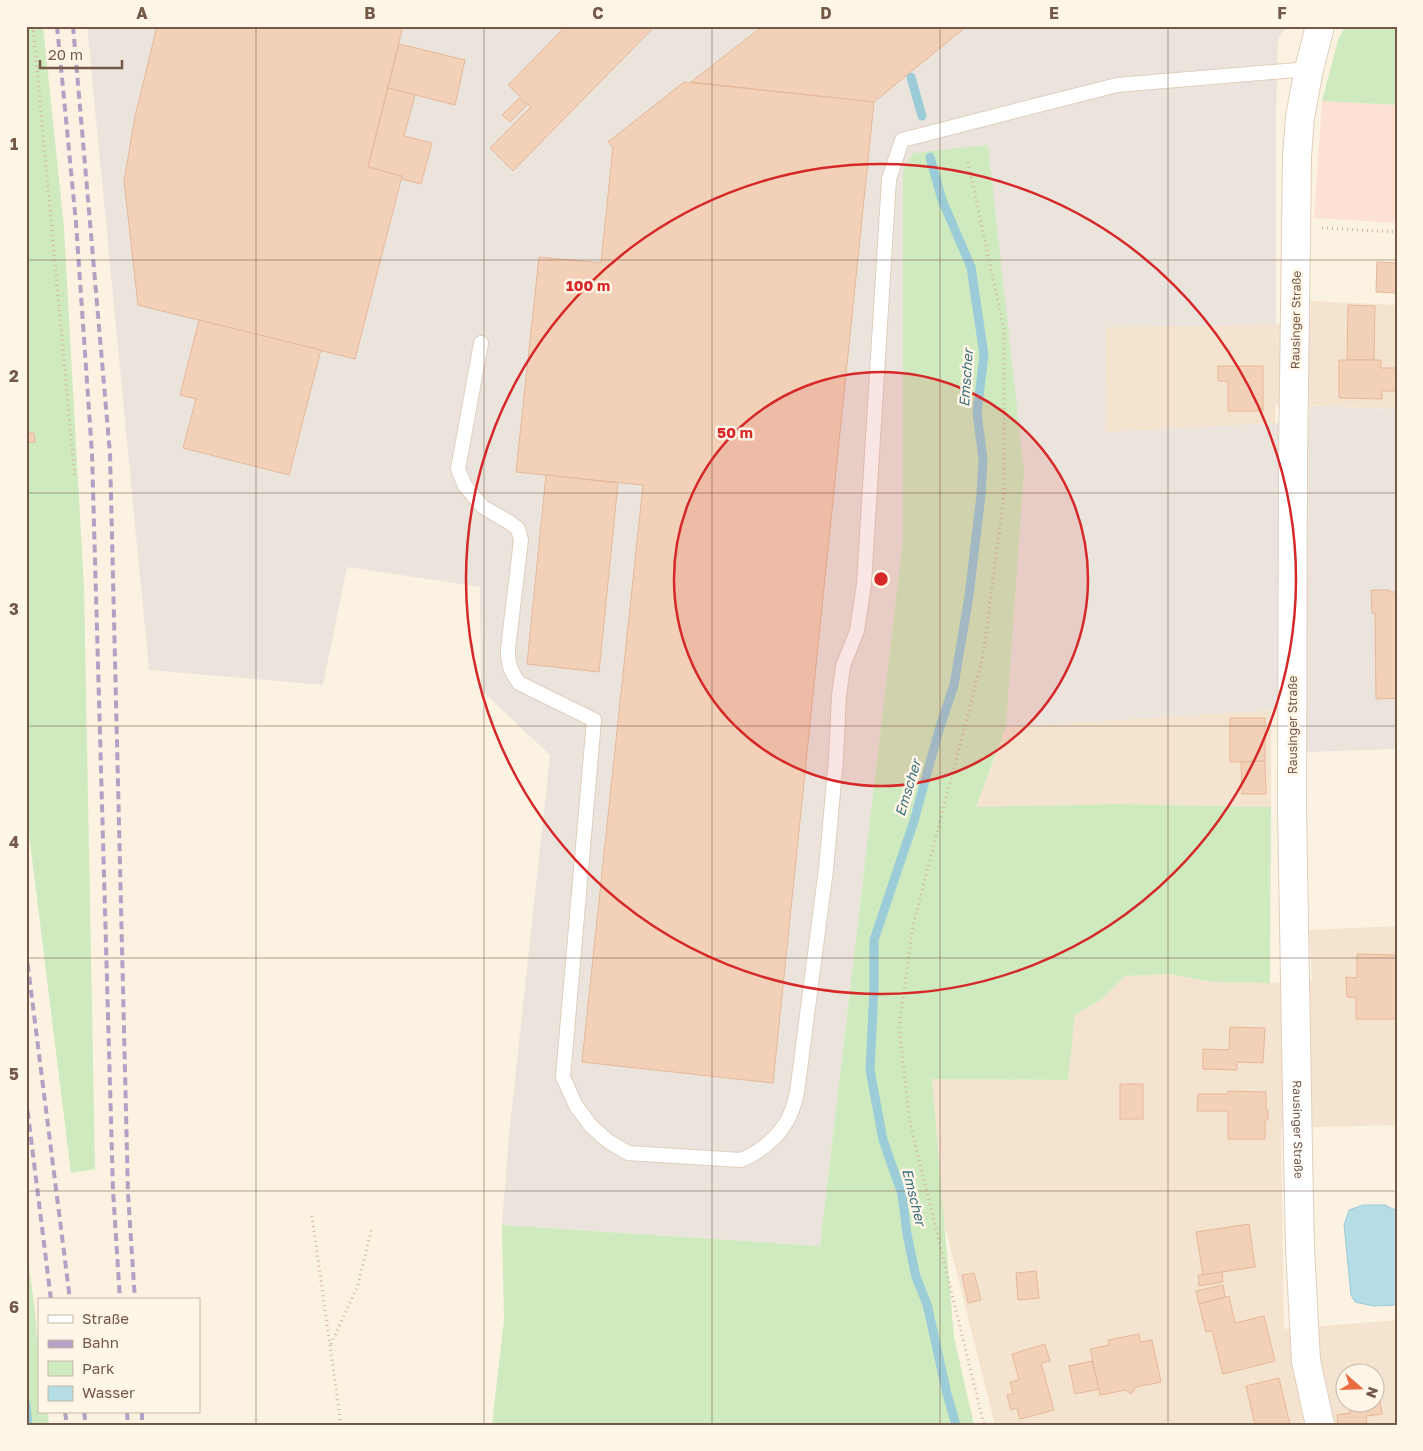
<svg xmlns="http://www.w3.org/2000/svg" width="1423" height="1451" font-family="'Golos Text',sans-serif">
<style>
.residential{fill:#f4e4cf;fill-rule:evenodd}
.commercial{fill:#fde2d4}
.industrial{fill:#ebe4dc}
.green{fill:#cfeabf}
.water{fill:#b5dde6;stroke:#9bccd8}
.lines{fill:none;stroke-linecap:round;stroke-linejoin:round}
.stream{stroke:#9bccd8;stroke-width:9}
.building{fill:#f2d1b8;stroke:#e5b898}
.lane-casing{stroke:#e0cfbd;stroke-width:16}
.street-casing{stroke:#e0cfbd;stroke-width:30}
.path{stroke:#d7b49b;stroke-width:3;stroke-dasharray:1 4;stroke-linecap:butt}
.lane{stroke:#fff;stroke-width:14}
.street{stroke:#fff;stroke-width:28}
.rail{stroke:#b5a0c5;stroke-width:4;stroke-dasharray:8 5;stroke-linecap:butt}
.grid{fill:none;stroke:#745948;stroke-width:1;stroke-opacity:0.55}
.ring{fill:none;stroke:#d62828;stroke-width:2.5}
.labels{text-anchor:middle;stroke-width:5;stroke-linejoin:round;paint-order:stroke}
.street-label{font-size:12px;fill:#745948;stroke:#fff6e7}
.water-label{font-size:14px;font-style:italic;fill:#3f7381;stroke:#fff6e7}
.centre{fill:#d62828;stroke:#fff6e7;stroke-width:2.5}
.ring-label{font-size:15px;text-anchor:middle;font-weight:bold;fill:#d62828;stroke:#fff6e7;stroke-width:5;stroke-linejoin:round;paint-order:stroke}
.neatline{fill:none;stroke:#745948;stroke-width:2}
.grid-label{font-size:16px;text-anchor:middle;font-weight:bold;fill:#745948}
</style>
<rect width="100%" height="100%" fill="#fcf2e1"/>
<g class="residential">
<path d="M1311,301L1397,305V409L1276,404L1275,423L1105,432L1106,327L1310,324Z"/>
<path d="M1271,710V807L1117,804L976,808L1006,727Z"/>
<path d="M1397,926V1125L1281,1128L1284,1329L1397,1320V1425H995L944,1222L932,1079L1068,1080L1075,1015L1102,999L1124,976L1169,974L1211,982L1270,983L1312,980L1309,930ZM1346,1374H1376V1404H1346Z"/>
</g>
<path class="commercial" d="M1322,101L1397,105V223L1314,218Z"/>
<path class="industrial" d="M87,26H1288L1278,39L1276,118V325L1106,327L1105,432L1275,423H1308L1310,406L1397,409V749L1307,752V708L1006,727L1024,472L903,171V539L820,1246L502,1225L509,1135L550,755L481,690L480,587L347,567L323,685L149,670Z"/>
<g class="green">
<path d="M26,26H43L64,228L84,588L95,1169L71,1173L26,810Z"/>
<path d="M1345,26H1397V105L1322,101L1338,40Z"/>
<path d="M988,145L1024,472L1006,727L976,807L1117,804L1271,807L1270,983L1211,982L1169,974L1125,976L1102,999L1075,1015L1068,1080L932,1079L954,1337L974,1425H492L504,1320L502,1225L820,1246L903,539V171L913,153Z"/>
<path d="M26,1244L35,1311L39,1365V1412H48L49,1425H26Z"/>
</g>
<path class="water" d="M1363,1205H1385L1397,1211L1396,1305L1373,1306L1355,1302L1351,1295L1344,1225L1349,1210Z"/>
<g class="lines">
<g class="stream">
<path d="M911,77L922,116"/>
<path d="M930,157L942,200L971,267L984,355L977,413L983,459L981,495L969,596L954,685L939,730L914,821L874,940V988L870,1070L883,1140L902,1194L907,1234L916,1277L927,1304L947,1394L956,1425"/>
<path d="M26,1404L28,1425"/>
</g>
</g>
<g class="building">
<path d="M157,26H403L368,167L402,176L355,359L138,305L124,181L135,117Z"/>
<path d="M566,26H655L513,171L490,148L531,107L508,85Z"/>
<path d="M763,26H967L874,102L691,82Z"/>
<path d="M399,44L465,60L455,105L388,88Z"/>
<path d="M684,82L874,102L773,1083L582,1062L643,485L516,472L539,257L601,263L613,147L608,142Z"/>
<path d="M388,88L415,95L404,136L432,143L421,184L401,179L402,176L368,167Z"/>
<path d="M519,98L527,105L510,122L502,115Z"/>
<path d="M1377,262L1397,263V293L1376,292Z"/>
<path d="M1348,305L1375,306L1374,360H1347Z"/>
<path d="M199,320L321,350L289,475L183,448L196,399L180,395Z"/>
<path d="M1339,360H1381V368H1397V391H1382V399L1339,398Z"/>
<path d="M1218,366H1263V411H1228V381H1218Z"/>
<path d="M26,433H34L35,442L26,443Z"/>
<path d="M546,475L618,483L599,672L527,664Z"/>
<path d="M1371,590H1390V592H1397V698L1376,699L1375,613H1372Z"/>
<path d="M1230,718H1265V761L1230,762Z"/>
<path d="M1265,761L1266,794H1242L1241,762Z"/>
<path d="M1357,954L1397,955V1019H1356V997H1347L1346,977L1357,978Z"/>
<path d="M1230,1027L1265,1028L1263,1063L1237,1062V1070L1203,1069V1049L1229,1050Z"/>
<rect x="1120" y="1084" width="23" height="35"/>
<path d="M1228,1091L1266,1092V1110H1268V1120H1265V1139H1228V1111H1197L1198,1094H1228Z"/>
<path d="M1249,1224L1255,1267L1203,1275L1196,1232Z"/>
<path d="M1036,1271L1039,1298L1018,1300L1016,1273Z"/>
<path d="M1222,1272L1223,1282L1199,1286L1198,1275Z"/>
<path d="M974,1273L981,1300L968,1303L962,1275Z"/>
<path d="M1223,1285L1225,1297L1199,1304L1196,1291Z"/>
<path d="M1229,1296L1235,1323L1264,1316L1275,1361L1223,1374L1212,1331L1206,1332L1199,1304Z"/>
<path d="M1139,1334L1140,1342L1152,1340L1161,1382L1136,1387L1131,1394L1126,1390L1100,1395L1090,1349L1109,1345L1108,1340Z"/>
<path d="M1045,1344L1050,1361L1041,1363L1054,1410L1020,1419L1017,1408L1011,1410L1007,1395L1013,1394L1010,1382L1019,1380L1012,1354Z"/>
<path d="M1092,1361L1099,1389L1075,1394L1069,1366Z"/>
<path d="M1279,1378L1290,1425H1255L1246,1386Z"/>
<path d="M1376,1388H1378L1382,1414L1366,1416L1367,1425H1338L1337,1415L1350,1413L1349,1404H1376Z"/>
</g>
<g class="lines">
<defs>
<path id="lane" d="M481,343L458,469L465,486L483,507L509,522L518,529L521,540L508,649C508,665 510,670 519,683L594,720L563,1077L576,1106L591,1126L608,1141L628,1153L741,1160C765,1150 787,1130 794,1104C797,1096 798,1086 799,1077L826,869L836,759L839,696L843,666L857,631L864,584L889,179L902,140L1117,85L1309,69"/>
<g id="street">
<path id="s1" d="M1320,26L1309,69L1300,117L1297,157L1293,462L1292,808L1298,1152L1300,1248L1306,1361L1320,1425"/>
</g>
</defs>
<use href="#lane" class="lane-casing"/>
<use href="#street" class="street-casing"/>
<g class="path">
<path d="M33,26L75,479"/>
<path d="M968,162L1004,330V495L983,656L913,925L899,1028L910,1123L984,1425"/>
<path d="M1322,228L1397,232"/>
<path d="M312,1216L341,1425"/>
<path d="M331,1344L358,1285L372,1227"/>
</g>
<use href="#lane" class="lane"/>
<use href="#street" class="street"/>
<g class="rail">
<path d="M57,26L76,223L92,454L113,1190L120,1300"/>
<path d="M73,26L110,454L128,1194L135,1300"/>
<path d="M26,951L70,1300"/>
<path d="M26,1098L51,1300"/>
<path d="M65,1412L67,1425"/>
<path d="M84,1412L86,1425"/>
<path d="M127,1412L128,1425"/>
<path d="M142,1412V1425"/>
</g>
</g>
<path class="grid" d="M256,26V1425M484,26V1425M712,26V1425M940,26V1425M1168,26V1425M26,260H1397M26,493H1397M26,726H1397M26,958H1397M26,1191H1397"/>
<circle cx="881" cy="579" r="207" fill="#d62828" fill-opacity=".12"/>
<g class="ring">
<circle cx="881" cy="579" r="207"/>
<circle cx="881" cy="579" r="415"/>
</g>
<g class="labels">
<g class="street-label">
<text transform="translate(1296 320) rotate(-89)" y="4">Rausinger Straße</text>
<text transform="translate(1293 725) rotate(-90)" y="4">Rausinger Straße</text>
<text dy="4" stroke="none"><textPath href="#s1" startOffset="1106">Rausinger Straße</textPath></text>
</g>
<g class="water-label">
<text transform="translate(966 378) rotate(-86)" y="5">Emscher</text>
<text transform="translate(908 788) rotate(-73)" y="5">Emscher</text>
<text transform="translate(914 1197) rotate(76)" y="5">Emscher</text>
</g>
</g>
<circle cx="881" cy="579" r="8" class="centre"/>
<g class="ring-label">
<text x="588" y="291">100 m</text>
<text x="735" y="438">50 m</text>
</g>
<rect width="1423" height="1451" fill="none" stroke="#fff6e7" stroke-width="55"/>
<rect x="38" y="1298" width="162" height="115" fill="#fff6e7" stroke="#c7b7a7"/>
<rect x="48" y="1315" width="25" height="8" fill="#ffffff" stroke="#c7b7a7"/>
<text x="82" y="1324" font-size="15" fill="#745948">Straße</text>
<rect x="48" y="1340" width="25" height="8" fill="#b5a0c5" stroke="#c7b7a7"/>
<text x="82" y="1348" font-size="15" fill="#745948">Bahn</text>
<rect x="48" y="1361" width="25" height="15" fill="#cfeabf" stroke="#c7b7a7"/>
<text x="82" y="1374" font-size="15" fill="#745948">Park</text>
<rect x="48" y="1386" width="25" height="15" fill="#b5dde6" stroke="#c7b7a7"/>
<text x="82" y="1398" font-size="15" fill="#745948">Wasser</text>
<g transform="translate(1360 1388) rotate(110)"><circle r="24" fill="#fff6e7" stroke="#c7b7a7"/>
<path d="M0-4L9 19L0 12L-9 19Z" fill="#e96d43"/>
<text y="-8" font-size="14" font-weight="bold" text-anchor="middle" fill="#745948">N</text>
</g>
<path d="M40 60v8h82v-8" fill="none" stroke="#745948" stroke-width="2.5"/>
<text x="48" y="60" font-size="15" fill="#745948" stroke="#fff6e7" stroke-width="4" paint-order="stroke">20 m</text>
<rect x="28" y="28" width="1368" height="1396" class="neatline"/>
<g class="grid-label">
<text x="142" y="19">A</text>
<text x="370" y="19">B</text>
<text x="598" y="19">C</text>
<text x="826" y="19">D</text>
<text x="1054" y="19">E</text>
<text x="1282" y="19">F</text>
<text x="14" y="150">1</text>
<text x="14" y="382">2</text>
<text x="14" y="615">3</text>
<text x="14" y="848">4</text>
<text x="14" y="1080">5</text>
<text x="14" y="1313">6</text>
</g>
</svg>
